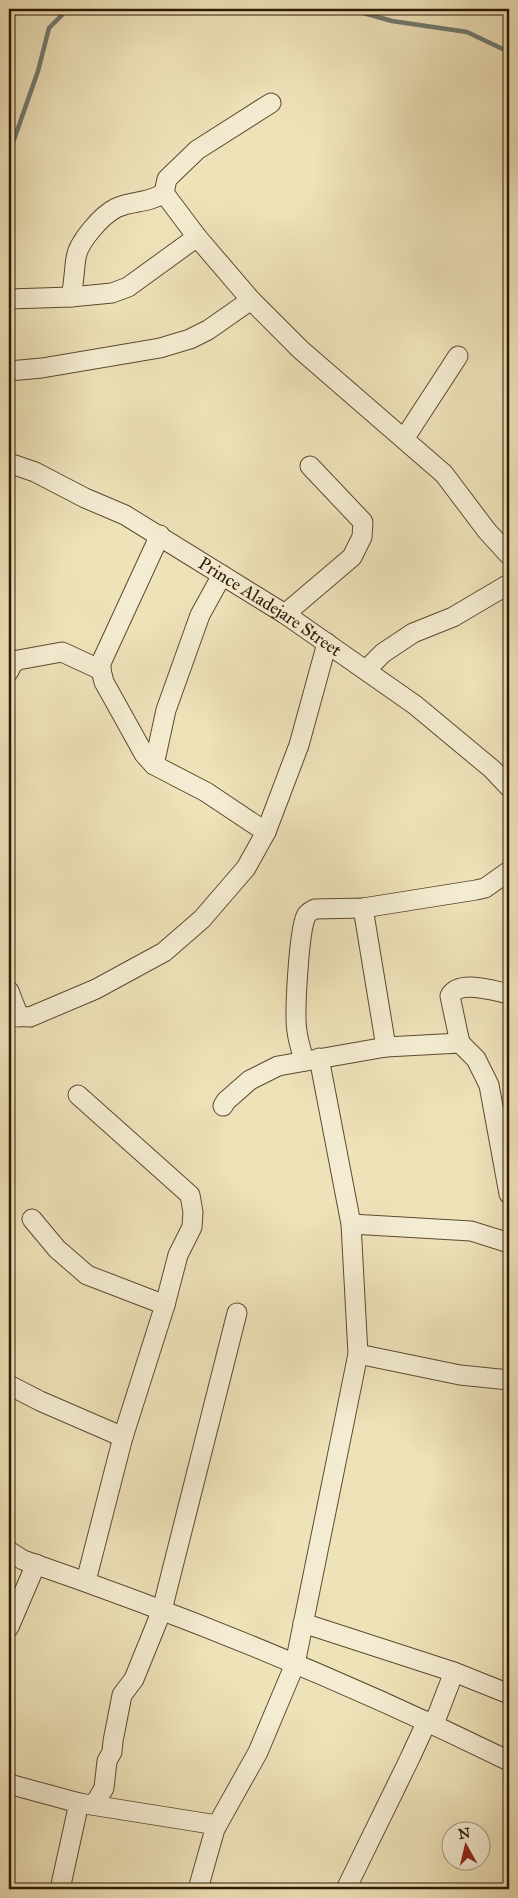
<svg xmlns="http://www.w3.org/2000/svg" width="518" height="1898" font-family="'IM FELL Great Primer',serif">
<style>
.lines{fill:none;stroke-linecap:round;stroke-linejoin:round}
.stream{stroke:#717a70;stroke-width:4.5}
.minor-casing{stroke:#5d4a30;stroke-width:21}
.minor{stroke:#f4ecd2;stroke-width:19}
.labels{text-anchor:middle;stroke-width:5;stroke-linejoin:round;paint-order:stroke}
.street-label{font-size:18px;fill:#2d1802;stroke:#f4ecd2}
</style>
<rect width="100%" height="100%" fill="#eee2b9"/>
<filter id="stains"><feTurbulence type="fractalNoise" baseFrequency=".004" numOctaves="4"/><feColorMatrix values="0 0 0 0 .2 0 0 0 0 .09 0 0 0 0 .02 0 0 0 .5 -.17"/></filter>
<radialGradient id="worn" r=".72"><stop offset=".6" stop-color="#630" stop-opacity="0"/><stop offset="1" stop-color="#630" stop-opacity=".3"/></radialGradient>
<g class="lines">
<g class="stream">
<path d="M153,9L175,13L210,9"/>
<path d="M349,9L392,21L467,32L509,52"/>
<path d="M9,150L10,151L38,71L49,28L68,9"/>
</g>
<defs>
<g id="minor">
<path d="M271,103L197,150L167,179L164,193L197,237L251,300L301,350L444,474L487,531L509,555"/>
<path d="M71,297C74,283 74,271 76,258C78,242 102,215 116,208C133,200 147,204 164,193"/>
<path d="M9,299L71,297L112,293L128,287L197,237"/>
<path d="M9,371L42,368L160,348L190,339L208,330L251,300"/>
<path d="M404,439L458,356"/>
<path id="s1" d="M9,463L35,472L85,498L125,515L285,614L415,705L492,769L509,787"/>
<path d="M160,535L101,663V670L104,682L144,754L154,765L206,792L266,832"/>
<path d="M285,614L352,557L362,537L363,522L310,466"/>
<path d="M367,669L383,653L413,633L453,617L509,584"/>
<path d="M9,671L12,664L18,660L62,652L101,670"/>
<path d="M154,765L166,710L200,615L222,575"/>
<path d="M363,908L386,1047"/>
<path d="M9,991L19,1017"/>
<path d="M9,1016L30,1017L96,989L164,952L202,919L246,868L266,832L299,745L327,643"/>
<path d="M460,1043L450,996C459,979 494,991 509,994"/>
<path d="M304,1061C302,1052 298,1041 297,1031C294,1014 299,931 306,916C308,912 311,911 315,909L363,908L476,890L485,888L509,871"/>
<path d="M78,1095L190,1195L193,1212L192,1227L178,1255L165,1305L123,1437L86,1581"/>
<path d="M223,1106L226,1101L250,1080L278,1066L386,1047L460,1043L476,1059L489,1085L509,1194"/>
<path d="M32,1219L57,1249L87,1275L165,1305"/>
<path d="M351,1224L471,1231L509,1243"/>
<path d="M358,1354L460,1375L509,1380"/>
<path d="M9,1385L40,1401L123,1437"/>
<path d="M9,1551L23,1560C189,1617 352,1684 509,1761"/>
<path d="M303,1623L454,1672L509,1694"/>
<path d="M9,1627L36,1564"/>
<path d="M434,1724L454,1672"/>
<path d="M9,1784L79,1803L217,1825"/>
<path d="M94,1805L104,1788L107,1761L112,1752L113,1741L122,1695L134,1679L162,1610L237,1313"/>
<path d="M60,1889L79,1803"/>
<path d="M198,1889L215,1829L258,1752L295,1664L358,1354L351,1224L319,1058"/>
<path d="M346,1889L410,1758L427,1721"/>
</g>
</defs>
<use href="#minor" class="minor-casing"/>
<use href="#minor" class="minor"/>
</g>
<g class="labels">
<g class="street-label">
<text dy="6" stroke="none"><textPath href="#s1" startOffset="299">Prince Aladejare Street</textPath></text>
</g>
</g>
<rect width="518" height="1898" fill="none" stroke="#eee2b9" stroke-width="30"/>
<rect x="10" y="10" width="498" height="1878" fill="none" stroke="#2d1802" stroke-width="2.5"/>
<rect x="15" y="15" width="488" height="1868" fill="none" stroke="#2d1802"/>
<g transform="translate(466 1846) rotate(352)"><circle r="24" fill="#f4ecd2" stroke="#a4977f"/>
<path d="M0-4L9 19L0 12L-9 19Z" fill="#8f2418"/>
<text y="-8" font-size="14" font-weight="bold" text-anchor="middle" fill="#2d1802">N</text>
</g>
<rect width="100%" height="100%" filter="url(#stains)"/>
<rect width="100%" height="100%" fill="url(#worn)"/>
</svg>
